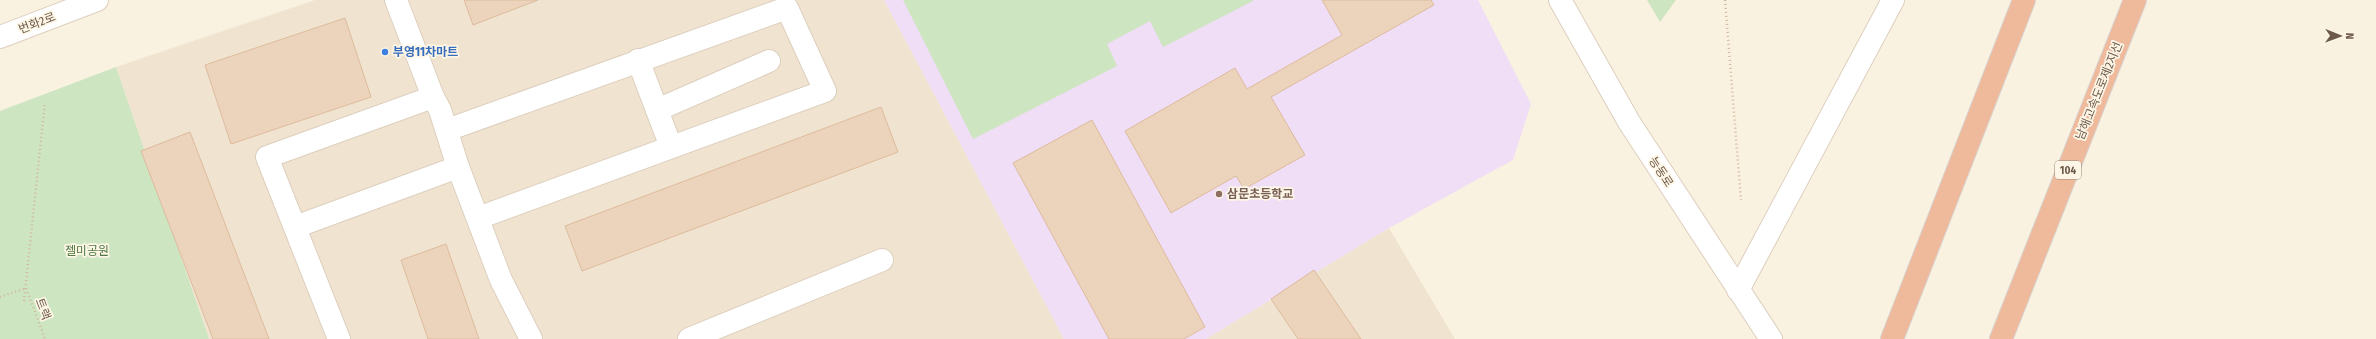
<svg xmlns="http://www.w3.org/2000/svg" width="2376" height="339" font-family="'Fira Sans Condensed','Noto Sans KR',sans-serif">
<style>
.residential{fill:#f0e4d0}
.education{fill:#efdef5}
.green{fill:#cde5c1}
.building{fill:#ecd3bb;stroke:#ddbb9d}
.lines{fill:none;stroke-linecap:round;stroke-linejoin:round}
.minor-casing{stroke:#ddcfbe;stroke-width:24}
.highway-casing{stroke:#d9d4d0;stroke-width:24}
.path{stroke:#d1b69f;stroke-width:2.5;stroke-dasharray:1 3;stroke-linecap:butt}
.minor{stroke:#fff;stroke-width:22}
.highway{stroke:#efb99c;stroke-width:22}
.shop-dot{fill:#3f7fe0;stroke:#fdf6e6;stroke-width:1.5}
.education-dot{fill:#8d6e63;stroke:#fdf6e6;stroke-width:1.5}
.labels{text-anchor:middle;stroke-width:3.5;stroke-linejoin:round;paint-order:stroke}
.shield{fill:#fdf6e6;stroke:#998979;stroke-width:1}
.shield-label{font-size:11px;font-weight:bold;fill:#6e5a4a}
.street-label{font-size:12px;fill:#6e5a4a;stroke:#fdf6e6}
.shop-label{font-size:12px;font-weight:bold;fill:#366cbe;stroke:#fdf6e6;text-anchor:start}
.education-label{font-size:12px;font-weight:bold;fill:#785e54;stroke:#fdf6e6;text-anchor:start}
.park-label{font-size:12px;fill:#527946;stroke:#fdf6e6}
</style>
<rect width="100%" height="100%" fill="#faf2e1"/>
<g class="residential">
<path d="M315,0H884L1064,339H209L116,67Z"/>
<path d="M1389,228L1455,339H1206Z"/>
</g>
<path class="education" d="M884,0H1478L1531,104L1513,160L1389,228L1206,339H1064Z"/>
<g class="green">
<path d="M903,0H1253V1L1163,47L1150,21L1107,44L1117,66L973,139Z"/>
<path d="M1647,0H1676L1660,22Z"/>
<path d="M116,67L209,339H0V111Z"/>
</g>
<g class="building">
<path d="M464,0H538L473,25Z"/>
<path d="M1322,0H1431L1434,5L1271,97L1305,155L1244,189L1236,176L1171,213L1125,131L1235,68L1247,89L1342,35Z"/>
<path d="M345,18L371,97L231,144L205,65Z"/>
<path d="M881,107L898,152L582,271L565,226Z"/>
<path d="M1092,120L1205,327L1184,339H1109L1013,163Z"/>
<path d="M190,132L269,339H213L141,151Z"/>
<path d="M446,244L479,339H428L401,260Z"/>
<path d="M1314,270L1361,339H1298L1271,299Z"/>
</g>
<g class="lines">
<defs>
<g id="minor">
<path d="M396,0L433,97L440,110L458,167L501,280L531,339"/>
<path d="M1560,0L1629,122L1771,339"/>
<path d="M0,37L97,0"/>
<path d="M638,60L671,147"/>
<path d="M657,110L769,61"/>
<path d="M447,130L787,8L825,91L478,218"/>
<path d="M295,227L458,167"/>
<path d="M1738,290L1893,0"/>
<path d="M339,339L267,157L433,97"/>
<path d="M689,339L882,260"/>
</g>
<g id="highway">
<path d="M1892,339L2024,0"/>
<path d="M2001,339L2135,0"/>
</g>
</defs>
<use href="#minor" class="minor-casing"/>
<use href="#highway" class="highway-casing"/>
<g class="path">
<path d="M1725,0L1741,200"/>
<path d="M0,297L26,288L45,339"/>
<path d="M24,301L45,102"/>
</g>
<use href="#minor" class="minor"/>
<use href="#highway" class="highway"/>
</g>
<circle class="shop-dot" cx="385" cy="52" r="4"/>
<circle class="education-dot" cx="1219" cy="194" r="4"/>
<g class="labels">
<rect class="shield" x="2055" y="161" width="26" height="18" rx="3"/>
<g class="shield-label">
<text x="2068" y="174">104</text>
</g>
<g class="street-label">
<text transform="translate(37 23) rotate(-21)" y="4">번화2로</text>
<text transform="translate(2099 91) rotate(-68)" y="4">남해고속도로제2지선</text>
<text transform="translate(1661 172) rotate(57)" y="4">능동로</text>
<text transform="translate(43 309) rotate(69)" y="4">트랙</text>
</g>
<g class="shop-label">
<text x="393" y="56">부영11차마트</text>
</g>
<g class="education-label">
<text x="1227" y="198">삼문초등학교</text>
</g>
<g class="park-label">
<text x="87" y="255">젤미공원</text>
</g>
</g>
<g transform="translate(2340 36) rotate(91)" stroke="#fdf6e6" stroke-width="3" paint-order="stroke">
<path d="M0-3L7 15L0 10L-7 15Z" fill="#6e5a4a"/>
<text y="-6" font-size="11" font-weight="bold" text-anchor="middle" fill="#6e5a4a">N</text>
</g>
</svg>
